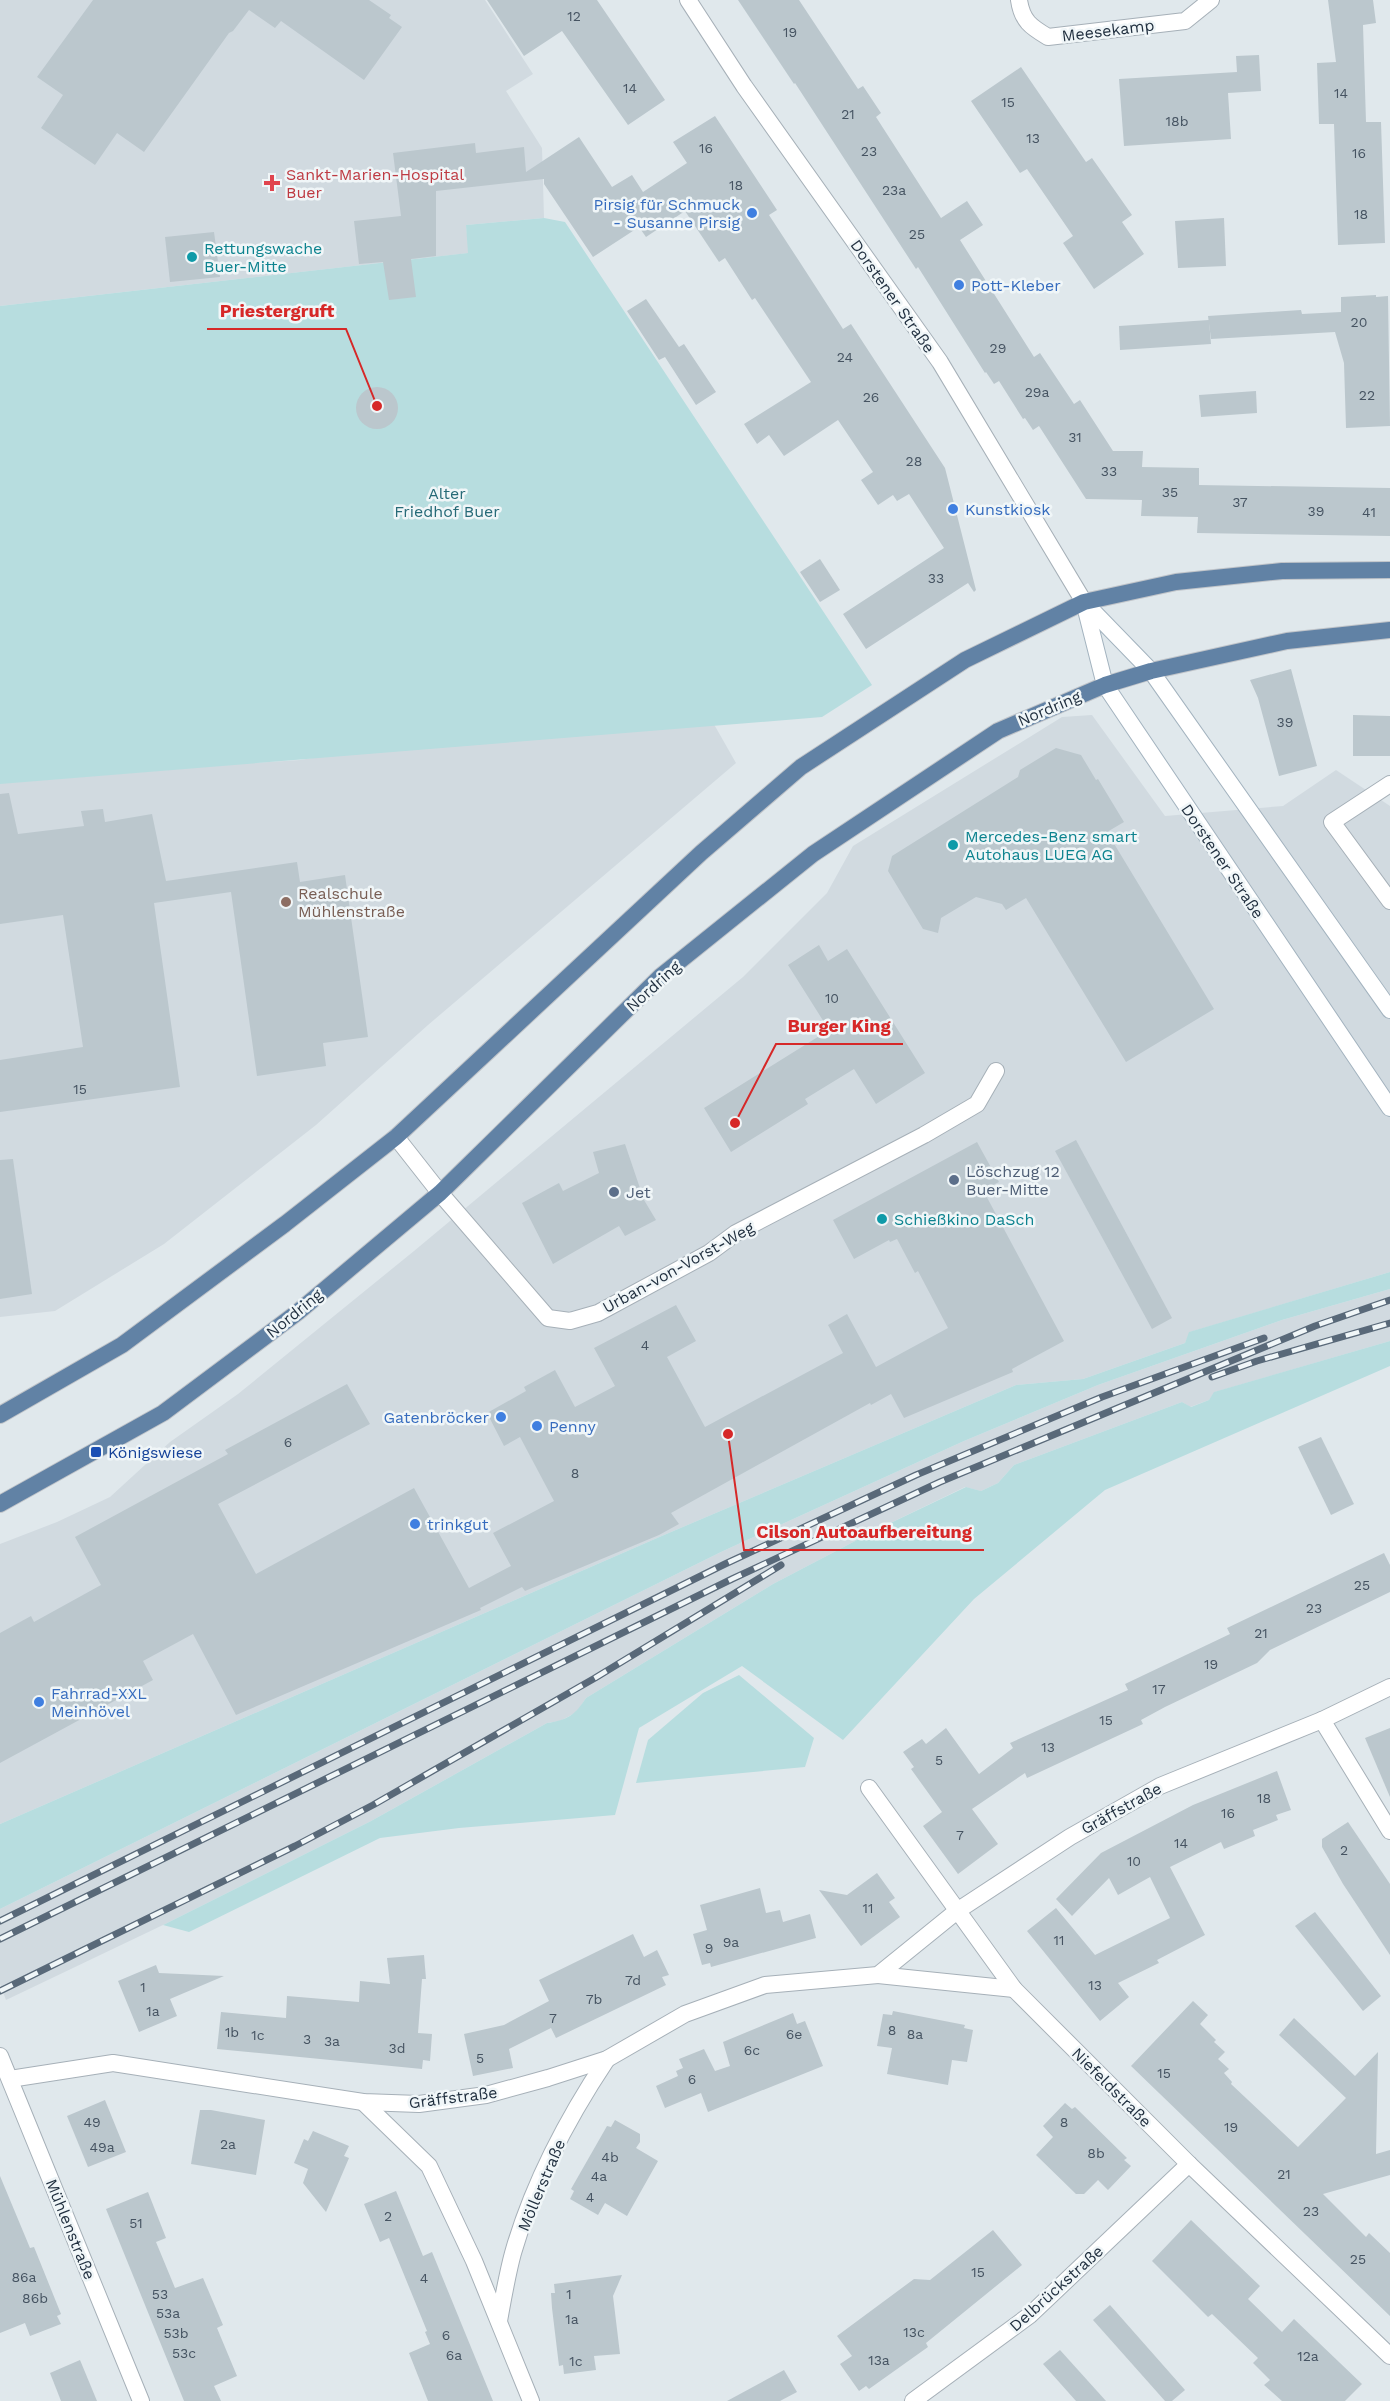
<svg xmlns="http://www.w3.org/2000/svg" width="1390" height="2401" font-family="'Work Sans',sans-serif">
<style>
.built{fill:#d1dae0}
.green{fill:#b7dddf}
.building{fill:#bbc7cd}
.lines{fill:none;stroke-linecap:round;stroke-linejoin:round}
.minor-casing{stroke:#a6b0b8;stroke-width:18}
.tertiary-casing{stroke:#a6b0b8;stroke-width:18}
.secondary-casing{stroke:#a3b3bf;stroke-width:18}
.primary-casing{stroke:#c0c4c9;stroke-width:18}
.minor{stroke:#fff;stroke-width:16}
.tertiary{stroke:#fff;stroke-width:16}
.secondary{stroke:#fff;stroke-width:16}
.primary{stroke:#6182a5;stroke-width:16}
.rail-casing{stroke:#596979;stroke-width:7}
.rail{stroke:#f0f6f8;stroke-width:4.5;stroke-dasharray:14;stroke-linecap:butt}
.health-dot{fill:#e0444e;stroke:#f0f6f8;stroke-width:2}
.shop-dot{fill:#3f7fe0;stroke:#f0f6f8;stroke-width:2}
.culture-dot{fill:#0f9aa8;stroke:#f0f6f8;stroke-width:2}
.education-dot{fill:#8d6e63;stroke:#f0f6f8;stroke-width:2}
.service-dot{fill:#5c6f8a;stroke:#f0f6f8;stroke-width:2}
.transit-dot{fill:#1a4fb4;stroke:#f0f6f8;stroke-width:2}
.labels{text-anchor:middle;stroke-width:5;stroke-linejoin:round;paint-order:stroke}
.number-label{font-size:14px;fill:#465462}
.street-label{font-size:16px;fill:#1f2e3e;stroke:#f0f6f8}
.health-label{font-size:16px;fill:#be3a42;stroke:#f0f6f8;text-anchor:start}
.shop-label{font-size:16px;fill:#366cbe;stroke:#f0f6f8;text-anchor:start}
.culture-label{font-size:16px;fill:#0d838f;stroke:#f0f6f8;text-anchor:start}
.park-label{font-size:16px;fill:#266a77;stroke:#f0f6f8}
.education-label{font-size:16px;fill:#785e54;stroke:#f0f6f8;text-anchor:start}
.service-label{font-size:16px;fill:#4e5e75;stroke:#f0f6f8;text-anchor:start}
.transit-label{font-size:16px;fill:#164399;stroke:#f0f6f8;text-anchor:start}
.leader{fill:none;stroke:#d62828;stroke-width:2}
.callout-dot{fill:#d62828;stroke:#f0f6f8;stroke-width:2}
.callout-label{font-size:18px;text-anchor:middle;font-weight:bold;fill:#d62828;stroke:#f0f6f8;stroke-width:5;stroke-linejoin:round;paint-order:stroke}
</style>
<rect width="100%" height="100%" fill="#e0e8ec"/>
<g class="built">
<path d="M0,0H485L533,74L506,91L542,148L544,218L466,225L469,253L0,306Z"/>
<path d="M703,705L736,763L428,1025L316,1125L164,1244L55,1311L0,1317V779L300,760L609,711Z"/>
<path d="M1092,715L1165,816L1283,806L1336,770L1390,806V1272L1190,1332L1185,1343L1083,1379L1016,1385L664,1535L0,1824V1544L57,1522L110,1497L170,1442L238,1394L414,1251L743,977L827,893L853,846L1062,717Z"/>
<path d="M1390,1289V1341L1215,1392L1209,1400L1190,1407L1182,1402L1014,1465L998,1483L981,1491L965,1487L880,1528L773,1584L586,1698L577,1712L560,1721L547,1723L371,1821L163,1925L6,2000L0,1984V1909L721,1552L964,1441L1098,1385L1282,1320Z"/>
</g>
<g class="green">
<path d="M544,218L565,222L872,685L822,717L0,784V306L468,253L466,225Z"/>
<path d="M1390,1272V1289L1282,1320L1098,1385L964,1441L721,1552L0,1909V1824L664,1535L1016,1385L1083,1379L1185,1343L1189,1332Z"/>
<path d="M1390,1341V1366L1105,1490L974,1599L843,1740L742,1666L639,1728L615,1815L459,1828L380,1838L189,1932L163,1925L371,1821L547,1723C568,1720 575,1715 586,1698L773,1584L880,1528L966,1487L981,1491L998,1483L1014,1465L1182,1402L1191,1407L1209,1400L1214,1392Z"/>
<path d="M739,1675L814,1738L805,1767L636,1783L648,1740L703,1693Z"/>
</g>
<g class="building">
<path d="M93,0H369L391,15L389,18L402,27L364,80L281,21L275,28L249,10L233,31L229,33L144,152L117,133L95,165L41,128L63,95L37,77Z"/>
<path d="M487,0H597L665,100L628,125L562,31L524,56Z"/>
<path d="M738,0H799L858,89L863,86L881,113L876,117L941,218L967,201L983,225L960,240L1034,357L1040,353L1074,404L1080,400L1113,451H1143L1142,467L1199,468V485L1390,488V536L1197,533L1198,517L1141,516L1142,500L1086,499L1039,426L1033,430L1025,418L1023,419L999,381L994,384L986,372L985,373L918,267L916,269L795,83L794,84Z"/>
<path d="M1328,0H1373L1376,23L1363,25L1366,122H1381L1385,243L1338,245L1334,124H1319L1317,63L1336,62Z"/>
<path d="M1259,55L1261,91L1228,93L1231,139L1124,146L1119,79L1237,72L1236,56Z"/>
<path d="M1021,67L1086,162L1092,158L1132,215L1122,222L1144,254L1094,289L1063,243L1073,236L1027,169L1020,173L971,101Z"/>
<path d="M715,116L777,210L769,215L801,264L843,329L851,324L945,468L976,590L974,592L968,583L866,649L843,614L944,548L909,494L897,501L893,495L878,505L861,480L873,472L838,420L784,456L769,435L757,444L744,424L811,382L755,298L752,300L725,258L719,262L685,211L646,237L639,227L593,257L544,184V179L436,191V256L411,259L416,297L389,300L383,262L359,264L354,221L401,216L393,153L475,143L476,153L524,147L526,172L579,137L612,187L632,175L643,192L687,163L673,142Z"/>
<path d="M1224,218L1226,266L1178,268L1175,221Z"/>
<path d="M214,232L220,277L170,282L165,237Z"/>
<path d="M1376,295V297L1388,296L1390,426L1346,428L1344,363L1335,332L1211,339L1208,316L1301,310L1302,314L1341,312V297Z"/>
<path d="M646,299L679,347L684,344L716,392L696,405L665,357L659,360L627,311Z"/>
<path d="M1209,320L1211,344L1120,350L1119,326Z"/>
<circle cx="377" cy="408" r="21"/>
<path d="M1256,391L1257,413L1201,417L1199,395Z"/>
<path d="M820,559L840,590L820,602L800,572Z"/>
<path d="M1291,669L1317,766L1279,776L1258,698L1250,680Z"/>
<path d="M1353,715L1390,716V756H1353Z"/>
<path d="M1056,748L1081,755L1096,780L1098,779L1124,822L1107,832L1214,1009L1126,1062L1026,898L1006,910L1002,904L976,897L941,918L938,933L923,929L888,871L892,856L1018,777L1020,770Z"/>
<path d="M9,793L18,834L84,826L81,811L103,809L105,822L152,814L166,881L297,862L300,882L345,875L368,1037L323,1043L326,1066L257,1076L231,892L154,903L180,1087L0,1112V1060L83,1047L63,915L0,924V794Z"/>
<path d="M819,945L828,961L847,949L925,1073L876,1104L854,1069L805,1099L808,1104L731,1152L704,1108L829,1030L788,965Z"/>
<path d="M1076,1140L1172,1318L1152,1329L1055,1151Z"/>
<path d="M977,1142L999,1182L983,1190L1064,1341L1012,1369L1013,1372L904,1418L891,1394L871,1405L870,1403L671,1513L679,1524L659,1535L525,1591L522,1587L480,1608L481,1610L236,1715L193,1634L143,1661L153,1680L0,1763V1633L31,1616L34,1622L101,1585L75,1537L228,1454L225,1450L347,1384L370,1424L218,1504L256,1574L414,1488L469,1588L511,1566L493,1533L554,1501L520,1437L504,1446L487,1413L526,1391L524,1387L555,1370L575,1407L615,1386L594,1348L676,1305L696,1341L667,1357L705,1427L843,1353L828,1325L847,1314L876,1367L948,1328L918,1271L915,1273L897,1239L890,1242L889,1240L854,1259L833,1220Z"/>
<path d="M625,1144L644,1200L656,1220L625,1236L619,1226L553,1264L522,1203L559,1183L563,1191L599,1173L593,1152Z"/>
<path d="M13,1159L32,1294L0,1299V1160Z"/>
<path d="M1321,1437L1354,1504L1331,1515L1298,1447Z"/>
<path d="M1384,1553L1390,1565V1592L1270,1650L1257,1663L1165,1707L1141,1720L1143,1724L1027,1778L1025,1773L972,1809L998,1844L958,1874L923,1826L942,1812L911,1769L914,1767L903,1752L922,1739L926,1744L946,1728L979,1774L1013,1748L1010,1743L1128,1690L1125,1684L1230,1634L1227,1628Z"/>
<path d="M1390,1728V1797L1365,1738Z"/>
<path d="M1277,1771L1291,1810L1276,1815L1278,1820L1253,1830L1255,1836L1224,1849L1221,1842L1170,1867L1205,1935L1157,1960L1159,1963L1118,1983L1129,1997L1100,2021L1027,1931L1056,1908L1095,1955L1170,1918L1150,1877L1118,1895L1109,1878L1072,1916L1056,1899L1101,1853L1193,1805Z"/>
<path d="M1348,1822L1390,1884V1955L1343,1884L1322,1847V1839Z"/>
<path d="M877,1873L895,1898L889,1902L900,1917L861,1946L819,1890L847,1895Z"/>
<path d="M760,1888L766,1913L780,1910L783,1922L810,1914L816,1938L711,1967L710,1963L702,1965L693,1934L707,1930L700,1905Z"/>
<path d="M1315,1912L1381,1996L1363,2011L1295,1926Z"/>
<path d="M633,1934L644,1957L657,1950L669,1975L662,1977L666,1985L556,2038L551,2028L509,2049L513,2068L473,2076L464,2034L504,2025L549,2001L539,1980Z"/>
<path d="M424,1955L426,1979H422L418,2033L432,2034L430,2061L423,2060L422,2069L217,2049L221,2012L286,2018L287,1996L359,2002L360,1981L390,1984L387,1958Z"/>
<path d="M156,1965L159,1973L224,1976L170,1999L177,2016L139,2032L118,1981Z"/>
<path d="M1193,2001L1208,2015L1200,2024L1216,2040L1214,2042L1225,2052L1218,2059L1229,2069L1224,2073L1232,2082L1231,2084L1298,2147L1346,2098L1279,2035L1294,2018L1355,2076L1378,2052L1376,2154L1390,2150V2175L1323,2194L1366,2237L1369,2233L1390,2253V2316L1131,2066Z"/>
<path d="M893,2011L965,2025L964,2028L973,2030L967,2062L952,2060L948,2085L887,2074L892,2048L877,2046L883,2014L892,2015Z"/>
<path d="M793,2013L797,2024L805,2021L823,2066L708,2112L701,2093L665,2108L656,2086L678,2076L676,2071L683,2068L679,2059L704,2049L715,2071L730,2066L723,2042Z"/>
<path d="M105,2100L126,2152L88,2167L67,2116Z"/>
<path d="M1065,2103L1072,2109L1075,2107L1127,2158L1124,2160L1131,2166L1108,2190L1098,2180L1084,2194H1076L1036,2155L1053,2137L1043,2126Z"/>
<path d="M200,2110H211L265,2120L256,2175L191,2164Z"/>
<path d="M615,2120L640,2134V2142L636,2148L658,2161L627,2216L605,2203L598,2215L570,2199L574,2191L571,2189L607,2126L611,2127Z"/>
<path d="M313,2131L349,2146L344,2156L349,2158L326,2212L303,2183L308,2169L294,2163L304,2139L308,2141Z"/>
<path d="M0,2176L30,2248L34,2247L61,2314L57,2316L61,2324L30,2336L25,2323L0,2333Z"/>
<path d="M396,2191L423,2256L432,2252L493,2401H428L409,2353L430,2344L425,2332L427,2331L389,2238L380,2242L364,2204Z"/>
<path d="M148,2192L166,2238L156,2242L175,2288L203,2278L223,2325L217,2328L237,2376L214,2386L221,2401H184L106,2209Z"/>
<path d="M1191,2220L1260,2286L1248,2299L1282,2332L1294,2319L1362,2384L1345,2401H1282L1264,2385L1270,2380L1253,2363L1258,2358L1212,2314L1208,2317L1152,2261Z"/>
<path d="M993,2230L1022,2265L926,2343L928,2347L869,2389L866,2386L859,2391L840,2364L852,2356L837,2336L914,2279L930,2280Z"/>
<path d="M622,2275L613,2296L620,2354L594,2356L596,2370L564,2374L563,2365L559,2366L552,2308L551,2293H555L554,2284Z"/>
<path d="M1110,2305L1185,2390L1172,2401H1165L1093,2320Z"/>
<path d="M1060,2350L1106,2401H1076L1043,2364Z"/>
<path d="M80,2360L97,2401H61L50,2373Z"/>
<path d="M784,2370L797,2392L780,2401H727Z"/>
</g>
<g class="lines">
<defs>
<g id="minor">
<path d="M1019,0C1022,21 1031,27 1048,37L1185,21L1211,0"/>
<path d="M1390,784L1332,822L1390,901"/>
<path d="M396,1137L440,1193L548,1318L570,1321L598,1313L709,1253L736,1233L924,1135L977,1104L996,1071"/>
<path d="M1322,1720L1390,1831"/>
<path d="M869,1788L1014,1989L1189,2164L1390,2356"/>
<path d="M878,1975L1014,1989"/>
<path d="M0,2056L141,2401"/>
<path d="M10,2079L113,2063L363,2102L419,2104L486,2095L548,2078L607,2059L685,2014L765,1985L878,1975L957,1911L1070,1837L1160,1786L1322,1720L1390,1687"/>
<path d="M363,2102L429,2166L474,2261L531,2401"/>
<path d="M499,2321C503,2299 507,2275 513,2253C533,2183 567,2119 607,2059"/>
<path d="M913,2401L1030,2315L1189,2164"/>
</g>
<path id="tertiary" d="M688,0L744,86L940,362L1084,602"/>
<g id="secondary">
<path d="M1084,602L1105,685L1390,1108"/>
<path d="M1085,603L1151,671L1390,1010"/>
</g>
<g id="primary">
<path d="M0,1415L122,1345L285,1224L396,1137L701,853L801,767L965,660L1084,602L1176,582L1282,571L1390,570"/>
<path d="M0,1504L163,1413L298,1312L440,1193L661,976L813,854L998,731L1105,685L1151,671L1287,641L1390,630"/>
</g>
</defs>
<use href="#minor" class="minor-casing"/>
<use href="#tertiary" class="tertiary-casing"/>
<use href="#secondary" class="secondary-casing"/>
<use href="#primary" class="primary-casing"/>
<use href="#minor" class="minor"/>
<use href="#tertiary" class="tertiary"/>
<use href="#secondary" class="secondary"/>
<use href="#primary" class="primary"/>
<defs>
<g id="rail">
<path d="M1212,1377L1257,1361L1390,1323"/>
<path d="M0,1921L725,1564L916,1475L1102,1397L1264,1338"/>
<path d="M0,1939L732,1579L940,1482L1315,1326L1390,1300"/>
<path d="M0,1991L295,1846L373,1805L595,1678L781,1565"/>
</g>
</defs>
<use href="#rail" class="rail-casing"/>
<use href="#rail" class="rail"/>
</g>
<path class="health-dot" d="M269 174h6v6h6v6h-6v6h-6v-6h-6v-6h6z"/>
<g class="shop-dot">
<circle cx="752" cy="213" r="6"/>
<circle cx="959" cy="285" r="6"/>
<circle cx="953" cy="509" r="6"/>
<circle cx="501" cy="1417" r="6"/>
<circle cx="537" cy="1426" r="6"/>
<circle cx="415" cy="1524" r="6"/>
<circle cx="39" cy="1702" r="6"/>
</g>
<g class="culture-dot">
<circle cx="192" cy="257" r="6"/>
<circle cx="953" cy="845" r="6"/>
<circle cx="882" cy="1219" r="6"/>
</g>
<circle class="education-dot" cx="286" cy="902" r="6"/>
<g class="service-dot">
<circle cx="954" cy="1180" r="6"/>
<circle cx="614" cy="1192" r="6"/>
</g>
<rect class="transit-dot" x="90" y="1446" width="12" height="12" rx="3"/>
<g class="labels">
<g class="number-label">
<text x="574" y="21">12</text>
<text x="790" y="37">19</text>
<text x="630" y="93">14</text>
<text x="1341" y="98">14</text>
<text x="1008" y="107">15</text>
<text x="848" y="119">21</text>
<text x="1177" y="126">18b</text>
<text x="1033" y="143">13</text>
<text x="706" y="153">16</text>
<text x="869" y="156">23</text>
<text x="1359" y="158">16</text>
<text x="736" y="190">18</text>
<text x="894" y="195">23a</text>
<text x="1361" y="219">18</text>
<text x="917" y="239">25</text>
<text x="1359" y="327">20</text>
<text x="998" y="353">29</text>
<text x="845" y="362">24</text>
<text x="1037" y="397">29a</text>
<text x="1367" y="400">22</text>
<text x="871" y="402">26</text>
<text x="1075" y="442">31</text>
<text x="914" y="466">28</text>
<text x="1109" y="476">33</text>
<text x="1170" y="497">35</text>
<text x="1240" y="507">37</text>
<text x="1316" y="516">39</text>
<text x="1369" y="517">41</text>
<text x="936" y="583">33</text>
<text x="1285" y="727">39</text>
<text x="832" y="1003">10</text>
<text x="80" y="1094">15</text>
<text x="645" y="1350">4</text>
<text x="288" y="1447">6</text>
<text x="575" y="1478">8</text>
<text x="1362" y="1590">25</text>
<text x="1314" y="1613">23</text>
<text x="1261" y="1638">21</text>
<text x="1211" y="1669">19</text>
<text x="1159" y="1694">17</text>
<text x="1106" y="1725">15</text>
<text x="1048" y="1752">13</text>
<text x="939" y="1765">5</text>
<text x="1264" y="1803">18</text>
<text x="1228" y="1818">16</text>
<text x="960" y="1840">7</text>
<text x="1181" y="1848">14</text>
<text x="1344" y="1855">2</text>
<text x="1134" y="1866">10</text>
<text x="868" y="1913">11</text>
<text x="1059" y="1945">11</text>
<text x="731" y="1947">9a</text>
<text x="709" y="1953">9</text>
<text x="633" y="1985">7d</text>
<text x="1095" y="1990">13</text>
<text x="143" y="1992">1</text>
<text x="594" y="2004">7b</text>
<text x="153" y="2016">1a</text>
<text x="553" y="2023">7</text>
<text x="892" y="2035">8</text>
<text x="232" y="2037">1b</text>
<text x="794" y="2039">6e</text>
<text x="915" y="2039">8a</text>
<text x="258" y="2040">1c</text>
<text x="307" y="2044">3</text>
<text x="332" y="2046">3a</text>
<text x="397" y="2053">3d</text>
<text x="752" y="2055">6c</text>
<text x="480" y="2063">5</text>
<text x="1164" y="2078">15</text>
<text x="692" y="2084">6</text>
<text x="92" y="2127">49</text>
<text x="1064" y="2127">8</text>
<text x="1231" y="2132">19</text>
<text x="228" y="2149">2a</text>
<text x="102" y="2152">49a</text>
<text x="1096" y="2158">8b</text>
<text x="610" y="2162">4b</text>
<text x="1284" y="2179">21</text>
<text x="599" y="2181">4a</text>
<text x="590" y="2202">4</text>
<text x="1311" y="2216">23</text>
<text x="388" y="2221">2</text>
<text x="136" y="2228">51</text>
<text x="1358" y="2264">25</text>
<text x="978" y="2277">15</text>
<text x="24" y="2282">86a</text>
<text x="424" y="2283">4</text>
<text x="160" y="2299">53</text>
<text x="569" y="2299">1</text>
<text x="35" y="2303">86b</text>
<text x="168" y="2318">53a</text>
<text x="572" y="2324">1a</text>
<text x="914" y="2337">13c</text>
<text x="176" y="2338">53b</text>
<text x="446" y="2340">6</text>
<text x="184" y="2358">53c</text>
<text x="454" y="2360">6a</text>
<text x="1308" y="2361">12a</text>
<text x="879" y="2365">13a</text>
<text x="576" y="2366">1c</text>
</g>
<g class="street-label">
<text transform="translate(1108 30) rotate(-7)" y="6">Meesekamp</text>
<text transform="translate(893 296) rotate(55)" y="6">Dorstener Straße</text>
<text transform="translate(1049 708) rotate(-23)" y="6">Nordring</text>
<text transform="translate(1223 861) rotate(56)" y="6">Dorstener Straße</text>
<text transform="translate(653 986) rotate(-42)" y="6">Nordring</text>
<text transform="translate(678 1267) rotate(-29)" y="6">Urban-von-Vorst-Weg</text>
<text transform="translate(294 1313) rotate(-39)" y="6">Nordring</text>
<text transform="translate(1121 1808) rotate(-29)" y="6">Gräffstraße</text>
<text transform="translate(1112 2087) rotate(45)" y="6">Niefeldstraße</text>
<text transform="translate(453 2097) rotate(-7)" y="6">Gräffstraße</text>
<text transform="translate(541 2185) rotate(-67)" y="6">Möllerstraße</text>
<text transform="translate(71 2229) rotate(68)" y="6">Mühlenstraße</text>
<text transform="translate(1056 2288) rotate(-42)" y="6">Delbrückstraße</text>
</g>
<g class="health-label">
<text x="286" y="180">Sankt-Marien-Hospital<tspan x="286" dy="18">Buer</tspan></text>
</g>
<g class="shop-label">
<text x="740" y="210" text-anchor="end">Pirsig für Schmuck<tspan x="740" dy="18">- Susanne Pirsig</tspan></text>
<text x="971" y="291">Pott-Kleber</text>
<text x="965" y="515">Kunstkiosk</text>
<text x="489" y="1423" text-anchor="end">Gatenbröcker</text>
<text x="549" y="1432">Penny</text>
<text x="427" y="1530">trinkgut</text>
<text x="51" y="1699">Fahrrad-XXL<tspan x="51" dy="18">Meinhövel</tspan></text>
</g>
<g class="culture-label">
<text x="204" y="254">Rettungswache<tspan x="204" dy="18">Buer-Mitte</tspan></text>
<text x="965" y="842">Mercedes-Benz smart<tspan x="965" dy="18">Autohaus LUEG AG</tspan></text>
<text x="894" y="1225">Schießkino DaSch</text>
</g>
<g class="park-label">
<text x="447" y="499">Alter<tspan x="447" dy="18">Friedhof Buer</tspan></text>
</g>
<g class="education-label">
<text x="298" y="899">Realschule<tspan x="298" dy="18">Mühlenstraße</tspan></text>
</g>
<g class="service-label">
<text x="966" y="1177">Löschzug 12<tspan x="966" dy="18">Buer-Mitte</tspan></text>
<text x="626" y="1198">Jet</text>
</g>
<g class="transit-label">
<text x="108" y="1458">Königswiese</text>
</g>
</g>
<path class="leader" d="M377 406L346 329H207M735 1123L776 1044H903M728 1434L744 1550H984"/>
<g class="callout-dot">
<circle cx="377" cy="406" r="6"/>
<circle cx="735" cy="1123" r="6"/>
<circle cx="728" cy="1434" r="6"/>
</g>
<g class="callout-label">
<text x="277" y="317">Priestergruft</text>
<text x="839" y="1032">Burger King</text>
<text x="864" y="1538">Cilson Autoaufbereitung</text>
</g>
</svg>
